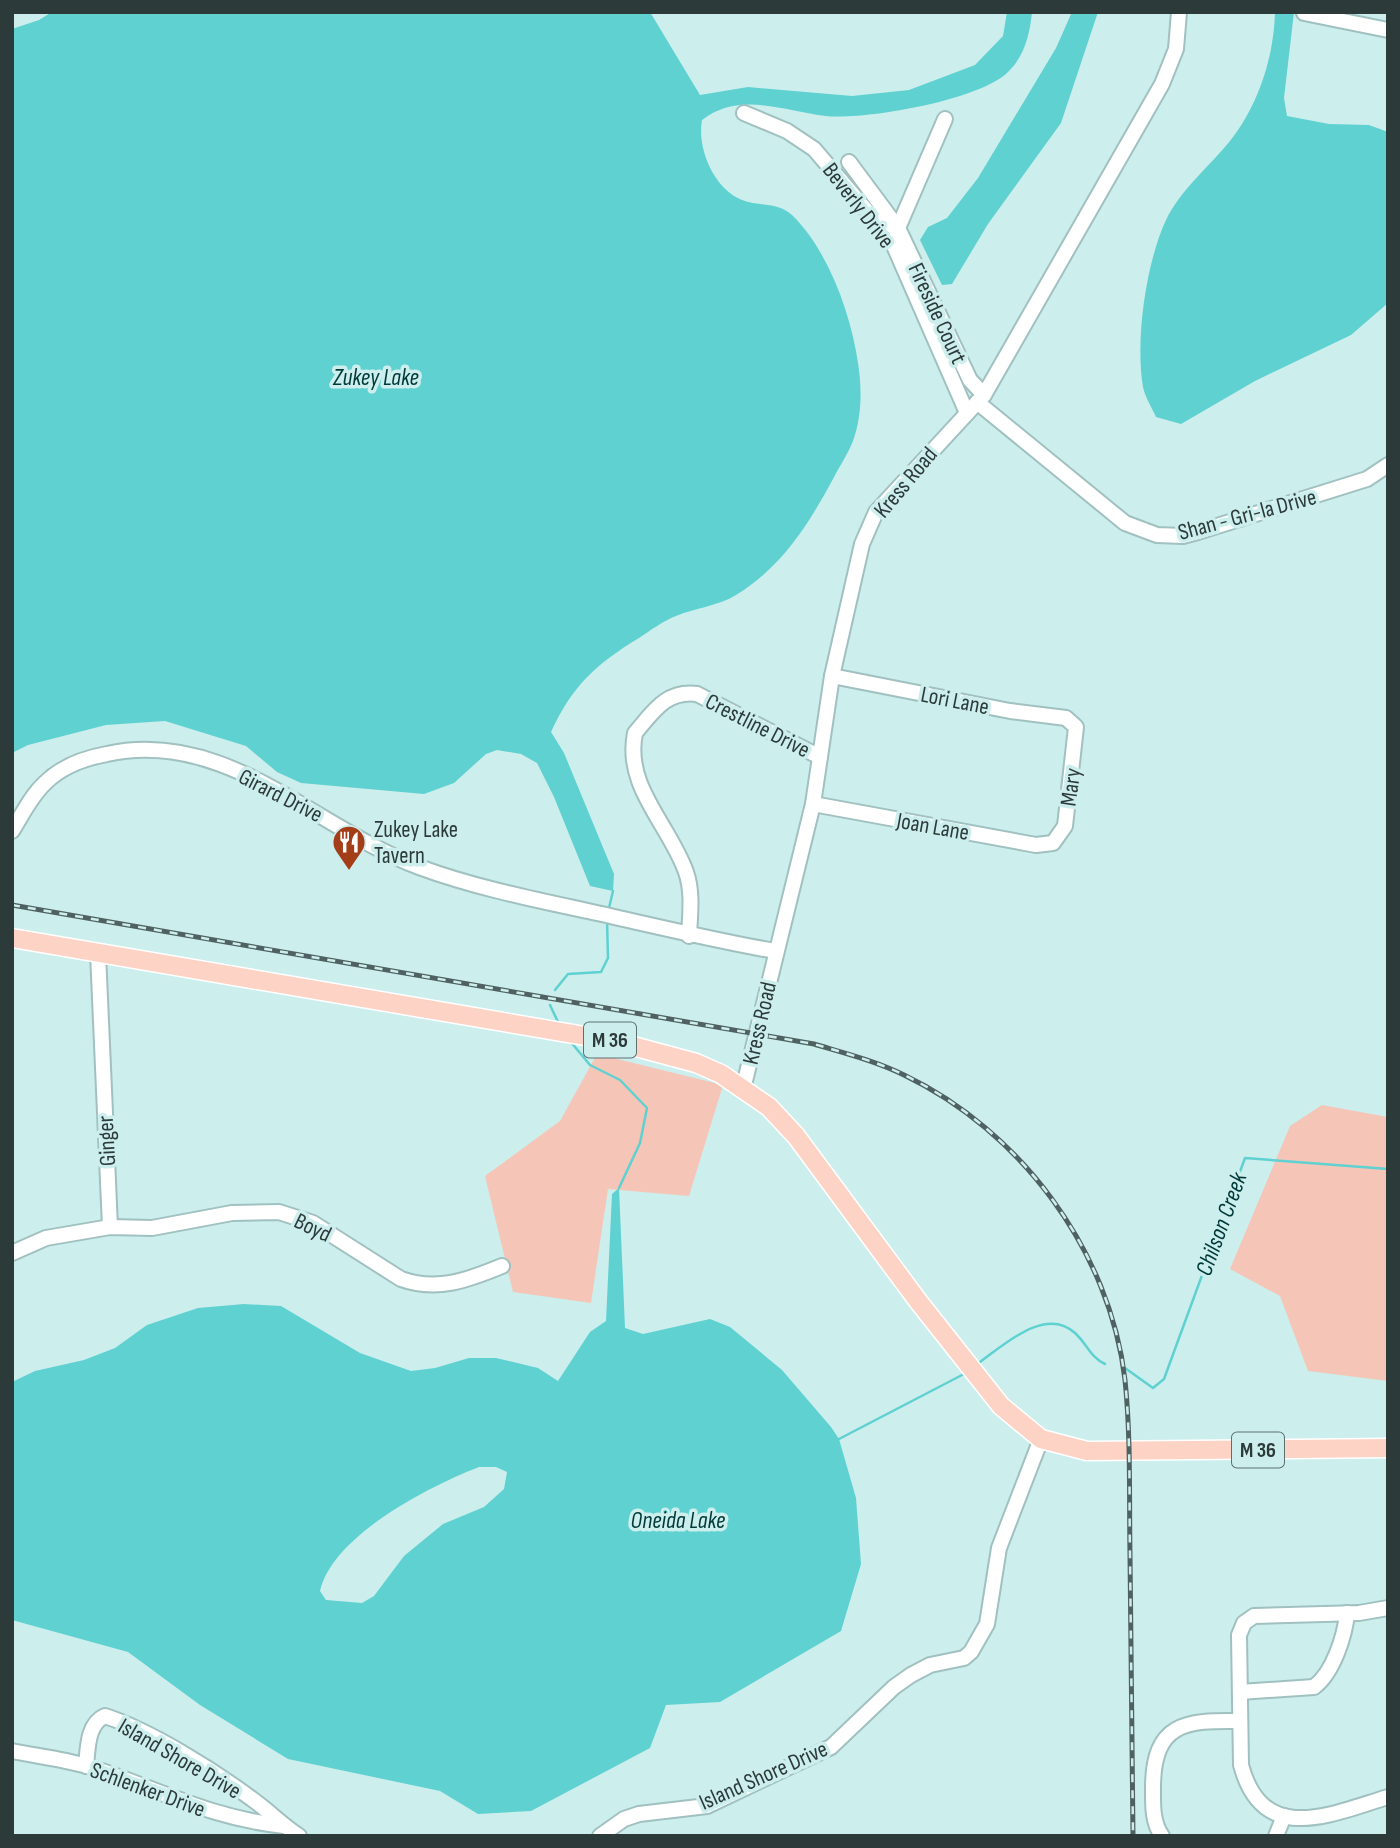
<svg xmlns="http://www.w3.org/2000/svg" width="1400" height="1848" font-family="'Sofia Sans Condensed',sans-serif">
<style>
.green{fill:#f5c6b7}
.water{fill:#5fd1d1;fill-rule:evenodd}
.lines{fill:none;stroke-linecap:round;stroke-linejoin:round}
.stream{stroke:#5fd1d1;stroke-width:2.5}
.minor-casing{stroke:#a0c1c0;stroke-width:18}
.major-casing{stroke:#fff;stroke-width:21}
.minor{stroke:#fff;stroke-width:14}
.major{stroke:#fcd3c5;stroke-width:18}
.rail-casing{stroke:#506161;stroke-width:5}
.rail{stroke:#cceeed;stroke-width:2.5;stroke-dasharray:8;stroke-linecap:butt}
.labels{text-anchor:middle;stroke-width:7;stroke-linejoin:round;paint-order:stroke}
.shield{fill:#cceeed;stroke:#5d7070;stroke-width:2}
.shield-label{font-size:21px;font-weight:bold;fill:#2d3a3a}
.street-label{font-size:23px;fill:#2d3a3a;stroke:#cceeed}
.poi-label{font-size:23px;fill:#2d3a3a;stroke:#cceeed;text-anchor:start}
.water-label{font-size:24px;font-style:italic;fill:#003939;stroke:#cceeed}
</style>
<rect width="100%" height="100%" fill="#cceeed"/>
<g class="green">
<path d="M597,1054L723,1085L689,1196L608,1189L591,1303L513,1292L485,1176L560,1121Z"/>
<path d="M1322,1105L1388,1117V1381L1308,1371L1280,1296L1230,1269L1290,1126Z"/>
</g>
<g class="water">
<path d="M52,12H650L700,95L748,87L852,96L909,90L975,65L1003,36L1007,12H1032C1030,33 1025,55 1009,71C982,100 866,120 826,116C784,111 740,91 702,120C697,148 713,188 742,200C758,207 777,201 792,215C828,250 851,314 858,363C862,389 862,416 853,441C848,454 839,467 833,479C808,525 782,567 736,595C719,606 694,608 676,616C663,621 651,630 639,638C596,664 572,686 551,732L564,753L614,874L613,891L590,886L554,797L537,763L521,754L497,750L486,754L454,783L424,794L301,783L277,772L246,746L165,721L106,725L28,745L12,753V29L39,20Z"/>
<path d="M1072,12H1098L1061,123L988,224L952,284L942,285L920,240L928,227L947,218L978,178L1056,48Z"/>
<path d="M1275,12H1294L1284,98L1287,116L1329,124L1369,125L1388,132V303L1351,335L1255,381L1181,424L1156,417C1152,408 1145,397 1143,387C1135,340 1146,263 1166,220C1181,189 1209,167 1230,141C1258,106 1274,57 1275,12Z"/>
<path d="M619,1188L625,1328L643,1334L710,1319L730,1327L782,1370L831,1427L839,1439L856,1498L861,1564L841,1631L720,1702L666,1705L650,1748L531,1811L478,1814L440,1791L288,1759L200,1705L128,1652L12,1620V1382L35,1371L84,1360L115,1348L147,1325L198,1308L244,1304L281,1306L360,1353L411,1371L435,1368L469,1358H496L538,1368L558,1381L590,1332L606,1321L612,1194ZM479,1467H496L507,1472L504,1489L484,1507L443,1524L404,1556L374,1596L362,1603L326,1600L320,1591C333,1535 430,1486 479,1467Z"/>
</g>
<g class="lines">
<g class="stream">
<path d="M609,908L613,891"/>
<path d="M555,990L568,974L601,972L608,958L607,920"/>
<path d="M550,1005L558,1022"/>
<path d="M570,1041L590,1065L620,1080L647,1108L640,1143L619,1188"/>
<path d="M980,1362C1005,1344 1046,1306 1075,1333C1087,1344 1090,1357 1105,1364"/>
<path d="M1125,1368L1153,1388L1164,1379L1245,1158L1388,1169"/>
<path d="M839,1439L962,1375"/>
</g>
<defs>
<g id="minor">
<path d="M1304,13L1388,30"/>
<path d="M744,113L787,131L814,149L891,239L967,413"/>
<path d="M849,162L898,228L970,380L984,395"/>
<path d="M898,228L945,119"/>
<path d="M977,402L1125,523L1157,535L1183,536L1198,532L1367,479L1388,465"/>
<path d="M813,804L1036,845L1053,843L1065,826L1076,727L1066,718L1010,711L832,676"/>
<path d="M12,831C22,815 31,796 45,783C61,767 85,758 107,754C226,728 315,828 419,867C473,887 532,899 588,911C651,925 712,940 775,951"/>
<path d="M689,936C690,914 693,892 686,872C669,824 624,787 635,733C653,712 666,690 697,694L820,757"/>
<path d="M98,953L110,1227"/>
<path d="M743,1089L813,804L832,676L862,544L876,512L984,395L1162,84L1176,49L1179,12"/>
<path d="M12,1253L46,1238L110,1227L152,1228L232,1213L279,1212L313,1223L401,1279C437,1292 468,1280 502,1266"/>
<path d="M1388,1608L1359,1613L1254,1616L1244,1623L1239,1635L1241,1765C1263,1847 1331,1814 1388,1797"/>
<path d="M1240,1692L1314,1687C1333,1673 1345,1636 1347,1613"/>
<path d="M12,1751C37,1756 63,1759 87,1766C156,1788 209,1818 284,1826"/>
<path d="M86,1766C88,1748 87,1724 105,1716C151,1731 213,1770 252,1799C269,1811 282,1825 299,1836"/>
<path d="M600,1836L624,1819L639,1814L707,1806L831,1747L894,1687L911,1675L930,1665L964,1658L971,1652L987,1624L999,1548L1041,1439"/>
<path d="M1162,1836C1152,1822 1153,1804 1153,1788C1153,1723 1185,1720 1240,1721"/>
<path d="M1276,1836L1284,1816"/>
</g>
<path id="major" d="M12,938L614,1041L696,1063L721,1074L769,1107L796,1136L918,1301L1001,1406L1041,1439L1087,1451L1388,1448"/>
</defs>
<use href="#minor" class="minor-casing"/>
<use href="#major" class="major-casing"/>
<use href="#minor" class="minor"/>
<use href="#major" class="major"/>
<defs>
<path id="rail" d="M12,905L814,1044C844,1053 876,1061 904,1075C1021,1131 1110,1251 1125,1380C1131,1438 1129,1497 1130,1555C1131,1649 1132,1742 1133,1836"/>
</defs>
<use href="#rail" class="rail-casing"/>
<use href="#rail" class="rail"/>
</g>
<defs>
<symbol id="restaurant-pin" viewBox="-11 -11 22 30"><path d="M0 17L-7.5 6A9.5 9.5 0 1 1 7.5 6Z" fill="#a43e19" stroke="#cceeed"/><path d="M-5-6h1v4h1v-4h1v4h1v-4h1v5L-1.5 .5V6h-2V.5L-5-1ZM5-6V6H3V1.5H1.5Q1.5-4 5-6Z" fill="#fff"/></symbol>
</defs>
<g fill-rule="evenodd">
<use href="#restaurant-pin" x="330" y="823" width="38" height="52"/>
</g>
<g class="labels">
<g class="shield">
<rect x="584" y="1022.5" width="52" height="35" rx="5"/>
<rect x="1232" y="1432.5" width="52" height="35" rx="5"/>
</g>
<g class="shield-label">
<text x="610" y="1047">M 36</text>
<text x="1258" y="1457">M 36</text>
</g>
<g class="street-label">
<text transform="translate(859 205) rotate(52)" y="8">Beverly Drive</text>
<text transform="translate(938 313) rotate(65)" y="8">Fireside Court</text>
<text transform="translate(905 482) rotate(-50)" y="8">Kress Road</text>
<text transform="translate(1247 514) rotate(-15)" y="8">Shan - Gri-la Drive</text>
<text transform="translate(955 700) rotate(11)" y="8">Lori Lane</text>
<text transform="translate(758 725) rotate(27)" y="8">Crestline Drive</text>
<text transform="translate(1070 787) rotate(-82)" y="8">Mary</text>
<text transform="translate(281 795) rotate(27)" y="8">Girard Drive</text>
<text transform="translate(933 826) rotate(10)" y="8">Joan Lane</text>
<text transform="translate(759 1023) rotate(-77)" y="8">Kress Road</text>
<text transform="translate(106 1141) rotate(-93)" y="8">Ginger</text>
<text transform="translate(313 1227) rotate(26)" y="8">Boyd</text>
<text transform="translate(180 1758) rotate(30)" y="8">Island Shore Drive</text>
<text transform="translate(763 1775) rotate(-24)" y="8">Island Shore Drive</text>
<text transform="translate(148 1789) rotate(20)" y="8">Schlenker Drive</text>
</g>
<g class="poi-label">
<text x="374" y="837">Zukey Lake<tspan x="374" dy="26">Tavern</tspan></text>
</g>
<g class="water-label">
<text x="376" y="385">Zukey Lake</text>
<text transform="translate(1221 1224) rotate(-70)" y="8">Chilson Creek</text>
<text x="678" y="1528">Oneida Lake</text>
</g>
</g>
<rect width="1400" height="1848" fill="none" stroke="#2d3a3a" stroke-width="28"/>
</svg>
